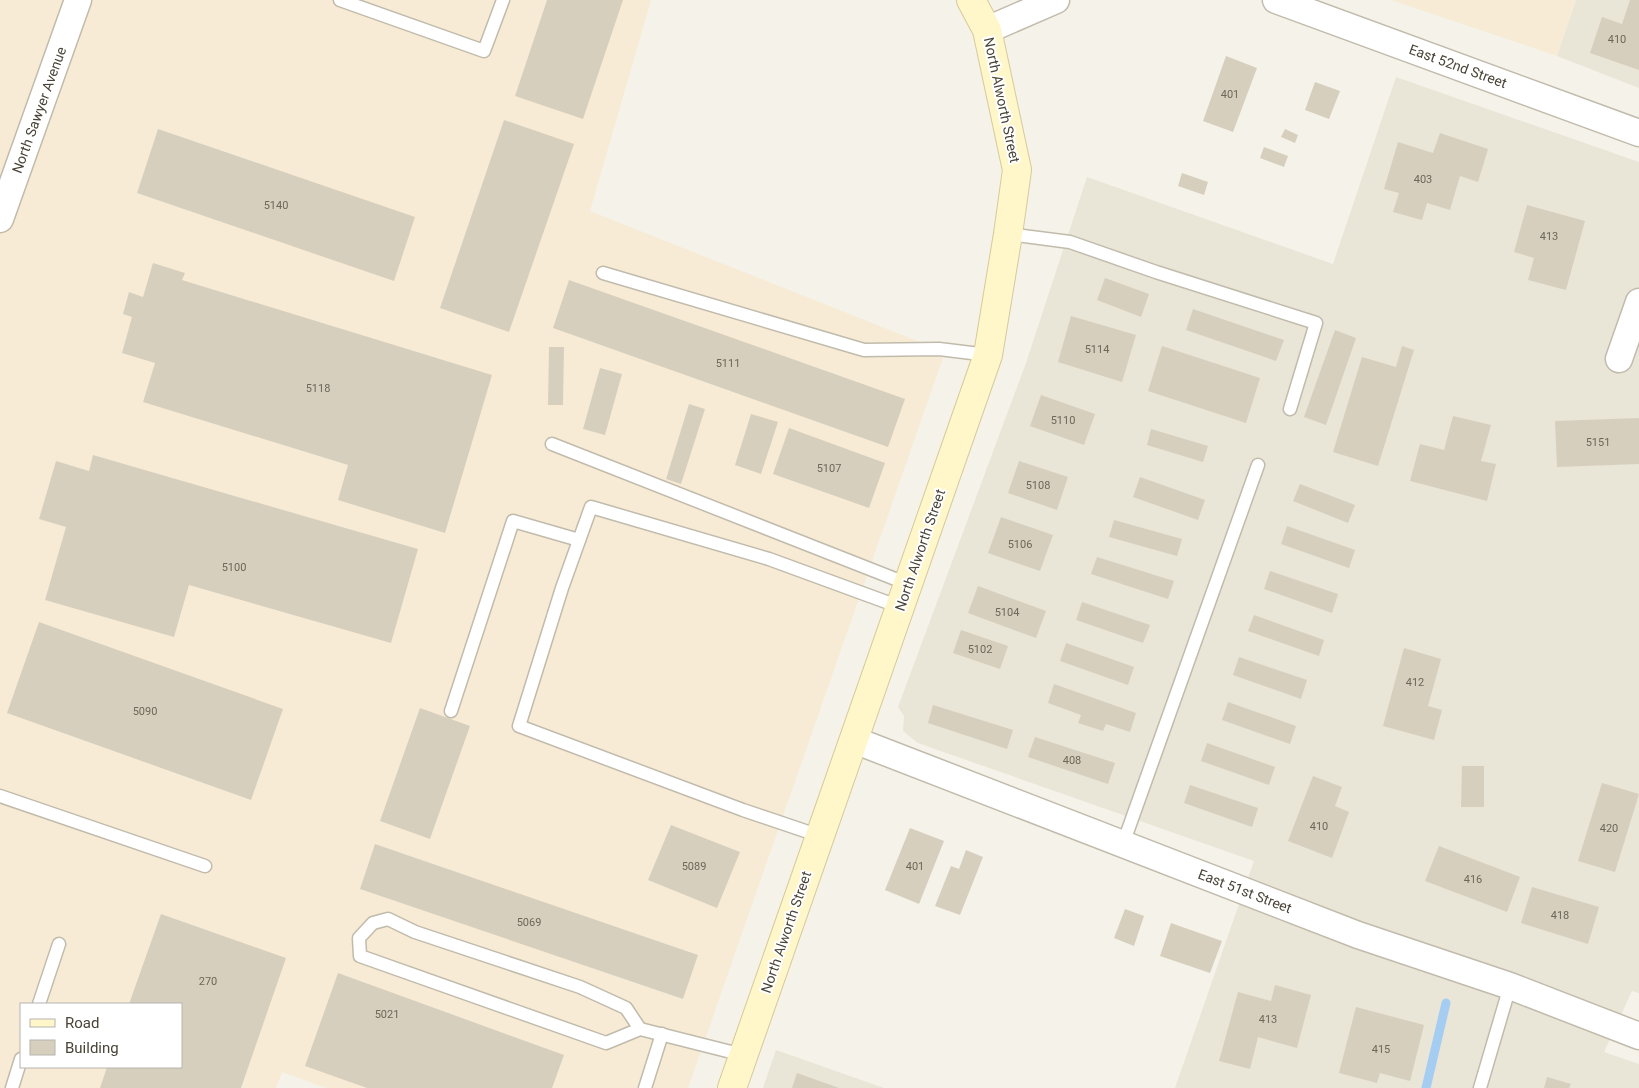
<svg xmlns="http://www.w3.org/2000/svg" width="1639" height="1088" font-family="Roboto,sans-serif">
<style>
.residential{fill:#e9e5d7}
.commercial{fill:#f7ebd5;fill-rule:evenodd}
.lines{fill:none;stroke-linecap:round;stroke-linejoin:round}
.stream{stroke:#a5cdf2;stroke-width:9}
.building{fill:#d7cfbe}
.lane-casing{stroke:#c1bbac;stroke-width:15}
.street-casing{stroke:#c1bbac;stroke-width:29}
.secondary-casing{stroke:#d6ca99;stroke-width:30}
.lane{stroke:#fff;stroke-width:12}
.street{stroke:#fff;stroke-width:26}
.secondary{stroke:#fff6c9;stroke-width:28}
.labels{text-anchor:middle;stroke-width:4;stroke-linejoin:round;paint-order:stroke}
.number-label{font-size:11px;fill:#6c6759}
.street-label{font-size:14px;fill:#494437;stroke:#fff}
</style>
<rect width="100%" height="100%" fill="#f5f2e9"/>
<g class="residential">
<path d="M1576,0H1639V88L1557,56Z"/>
<path d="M1396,77L1639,162V993L1632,991L1604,1052L1639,1064V1088H1175L1254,861L918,743L903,731L904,716L898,707L1026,363L1087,177L1333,264Z"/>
<path d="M776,1050L884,1088H763Z"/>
</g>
<g class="commercial">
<path d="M0,0H651L590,211L945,352L688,1088H326L282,1072L276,1088H0ZM21,1004H181V1067H21Z"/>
<path d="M1391,0H1576L1557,56Z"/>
</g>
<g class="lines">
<path class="stream" d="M1426,1088L1446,1003"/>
</g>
<g class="building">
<path d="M547,0H623L583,119L515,96Z"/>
<path d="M1630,0H1639V70L1590,53L1602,17L1622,24Z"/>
<path d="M1226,56L1257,68L1233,132L1203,121Z"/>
<path d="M1315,82L1340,91L1329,119L1305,110Z"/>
<path d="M504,120L574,144L509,332L440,308Z"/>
<path d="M158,129L415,217L394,281L137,193Z"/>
<path d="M1285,129L1298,135L1295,143L1281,137Z"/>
<path d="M1440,133L1488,149L1478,182L1460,176L1450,210L1427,203L1422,220L1393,212L1399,193L1384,189L1398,142L1433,153Z"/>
<path d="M1264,147L1288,156L1284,167L1260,158Z"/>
<path d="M1182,173L1208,182L1204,195L1178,186Z"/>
<path d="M1527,205L1585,221L1566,290L1528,280L1534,258L1514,252Z"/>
<path d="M153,263L185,273L182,280L492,375L445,533L338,500L348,465L143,402L155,363L122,353L132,317L123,314L129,292L143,297Z"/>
<path d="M1105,278L1149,294L1141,317L1097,300Z"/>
<path d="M569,280L905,399L888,447L553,328Z"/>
<path d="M1193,309L1284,340L1276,361L1186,330Z"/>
<path d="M1071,316L1136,335L1122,382L1058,362Z"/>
<path d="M1335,330L1356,338L1326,425L1304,417Z"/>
<path d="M1162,346L1260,378L1246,423L1148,391Z"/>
<path d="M1402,346L1414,350L1378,466L1333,452L1362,357L1396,367Z"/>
<path d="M549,347H564L563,405H548Z"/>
<path d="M600,368L622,374L605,435L583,429Z"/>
<path d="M1041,395L1095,414L1084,445L1030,426Z"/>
<path d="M689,404L705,409L681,484L666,479Z"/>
<path d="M751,414L778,422L761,474L735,465Z"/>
<path d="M1453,416L1491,425L1481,461L1496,464L1487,501L1410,481L1420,444L1444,450Z"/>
<path d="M1639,418V464L1557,467L1555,421Z"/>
<path d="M789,428L885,463L869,508L773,474Z"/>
<path d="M1151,429L1208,446L1203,462L1147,445Z"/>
<path d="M93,455L418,549L391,643L189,585L174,637L45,600L66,527L39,519L56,461L89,471Z"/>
<path d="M1019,461L1068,477L1057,510L1008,493Z"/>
<path d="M1140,477L1205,500L1198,520L1133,497Z"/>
<path d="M1300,484L1355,505L1348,523L1293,501Z"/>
<path d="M1001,517L1053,535L1040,571L988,553Z"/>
<path d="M1114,520L1182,539L1177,556L1109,537Z"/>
<path d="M1287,526L1355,550L1349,568L1281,544Z"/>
<path d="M1097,557L1174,581L1168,599L1091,574Z"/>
<path d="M1270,571L1338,594L1332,613L1264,589Z"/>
<path d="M978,586L1046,611L1036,638L968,613Z"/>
<path d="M1082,602L1150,625L1143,643L1076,620Z"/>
<path d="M1254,615L1324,640L1319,656L1248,631Z"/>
<path d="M39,622L283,709L251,800L7,713Z"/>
<path d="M961,630L1008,646L1000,669L953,653Z"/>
<path d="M1066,643L1134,667L1128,685L1060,661Z"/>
<path d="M1404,648L1441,659L1428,706L1442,710L1434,740L1383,726Z"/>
<path d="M1239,657L1307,680L1301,699L1233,675Z"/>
<path d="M1054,684L1136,713L1130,732L1106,724L1103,731L1078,723L1081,715L1048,703Z"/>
<path d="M1228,702L1296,726L1290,744L1222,720Z"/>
<path d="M933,705L1013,730L1007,749L928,723Z"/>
<path d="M420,708L470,726L430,839L380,821Z"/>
<path d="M1035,737L1115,763L1108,784L1028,757Z"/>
<path d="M1207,743L1275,767L1269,785L1201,761Z"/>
<path d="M1462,766H1484V807H1461Z"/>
<path d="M1313,776L1342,787L1335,806L1349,812L1332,858L1288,841Z"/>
<path d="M1602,783L1639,794L1615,872L1578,861Z"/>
<path d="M1190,785L1258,808L1252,827L1184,803Z"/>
<path d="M671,825L740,852L717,908L648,880Z"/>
<path d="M910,828L944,841L919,904L885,890Z"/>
<path d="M375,844L698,955L683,999L360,889Z"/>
<path d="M1439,846L1520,877L1507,912L1425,881Z"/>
<path d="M966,850L983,857L960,915L935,906L951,866L959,869Z"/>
<path d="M1532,887L1599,907L1588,944L1521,923Z"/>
<path d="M1125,909L1144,916L1134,946L1114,938Z"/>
<path d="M161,914L286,958L241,1088H100L107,1067H181V1004H129Z"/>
<path d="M1171,923L1222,941L1210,973L1160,956Z"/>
<path d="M338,973L564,1055L552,1088H367L305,1066Z"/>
<path d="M1275,985L1311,995L1297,1048L1258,1037L1250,1069L1219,1061L1238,992L1271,1001Z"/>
<path d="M1356,1007L1424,1025L1410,1081L1380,1073L1377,1083L1339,1073Z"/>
<path d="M797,1073L839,1088H792Z"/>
<path d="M1547,1077L1571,1084L1569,1088H1544Z"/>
</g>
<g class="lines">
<defs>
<g id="lane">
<path d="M340,0L484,51L503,0"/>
<path d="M1008,234L1070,242L1156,272L1316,323L1290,409"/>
<path d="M603,273L864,350L939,349L988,355"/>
<path d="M552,444L908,584"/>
<path d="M451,711L513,521L579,540"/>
<path d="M0,796L205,866"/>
<path d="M820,836L743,810L519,726L562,588L591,507L769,559L900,607"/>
<path d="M1123,844L1258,465"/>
<path d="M39,1004L59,944"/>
<path d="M640,1029L606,1043L360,956L359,938L373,923L388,919L415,932L580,987L626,1008L640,1029L743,1055"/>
<path d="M12,1088L21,1059"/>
<path d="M645,1088L662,1034"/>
<path d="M1480,1088L1510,986"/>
</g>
<g id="street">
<path d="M1276,0L1639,133"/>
<path d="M987,30L1056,0"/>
<path d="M0,219L78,0"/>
<path d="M1619,359L1639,302"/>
<path d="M854,740L1358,935L1510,986L1639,1036"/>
</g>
<path id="secondary" d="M732,1088L988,355L1008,234L1017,170L987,30L971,0"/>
</defs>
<use href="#lane" class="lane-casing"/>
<use href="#street" class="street-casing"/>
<use href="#secondary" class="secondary-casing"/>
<use href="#lane" class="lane"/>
<use href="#street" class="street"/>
<use href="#secondary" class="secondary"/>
</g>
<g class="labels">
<g class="number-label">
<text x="1617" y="43">410</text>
<text x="1230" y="98">401</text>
<text x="1423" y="183">403</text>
<text x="276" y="209">5140</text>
<text x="1549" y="240">413</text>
<text x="1097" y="353">5114</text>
<text x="728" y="367">5111</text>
<text x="318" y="392">5118</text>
<text x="1063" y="424">5110</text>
<text x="1598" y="446">5151</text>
<text x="829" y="472">5107</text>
<text x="1038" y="489">5108</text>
<text x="1020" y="548">5106</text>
<text x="234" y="571">5100</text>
<text x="1007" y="616">5104</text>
<text x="980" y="653">5102</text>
<text x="1415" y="686">412</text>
<text x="145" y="715">5090</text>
<text x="1072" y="764">408</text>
<text x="1319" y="830">410</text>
<text x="1609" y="832">420</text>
<text x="694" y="870">5089</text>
<text x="915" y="870">401</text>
<text x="1473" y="883">416</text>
<text x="1560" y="919">418</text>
<text x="529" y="926">5069</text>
<text x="208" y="985">270</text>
<text x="387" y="1018">5021</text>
<text x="1268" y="1023">413</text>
<text x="1381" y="1053">415</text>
</g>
<g class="street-label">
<text transform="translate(1458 66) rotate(20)" y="5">East 52nd Street</text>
<text transform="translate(1002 100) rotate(78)" y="5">North Alworth Street</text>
<text transform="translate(39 110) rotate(-70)" y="5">North Sawyer Avenue</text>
<text transform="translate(920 550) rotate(-71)" y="5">North Alworth Street</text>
<text transform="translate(1245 891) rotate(21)" y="5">East 51st Street</text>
<text transform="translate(786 932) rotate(-71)" y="5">North Alworth Street</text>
</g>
</g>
<rect x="20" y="1003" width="162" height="65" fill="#ffffff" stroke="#b6b4af"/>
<rect x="30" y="1019" width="25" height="8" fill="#fff6c9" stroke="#b6b4af"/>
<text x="65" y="1028" font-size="15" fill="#494437">Road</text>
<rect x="30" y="1040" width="25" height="15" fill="#d7cfbe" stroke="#b6b4af"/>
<text x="65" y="1053" font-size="15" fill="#494437">Building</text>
</svg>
